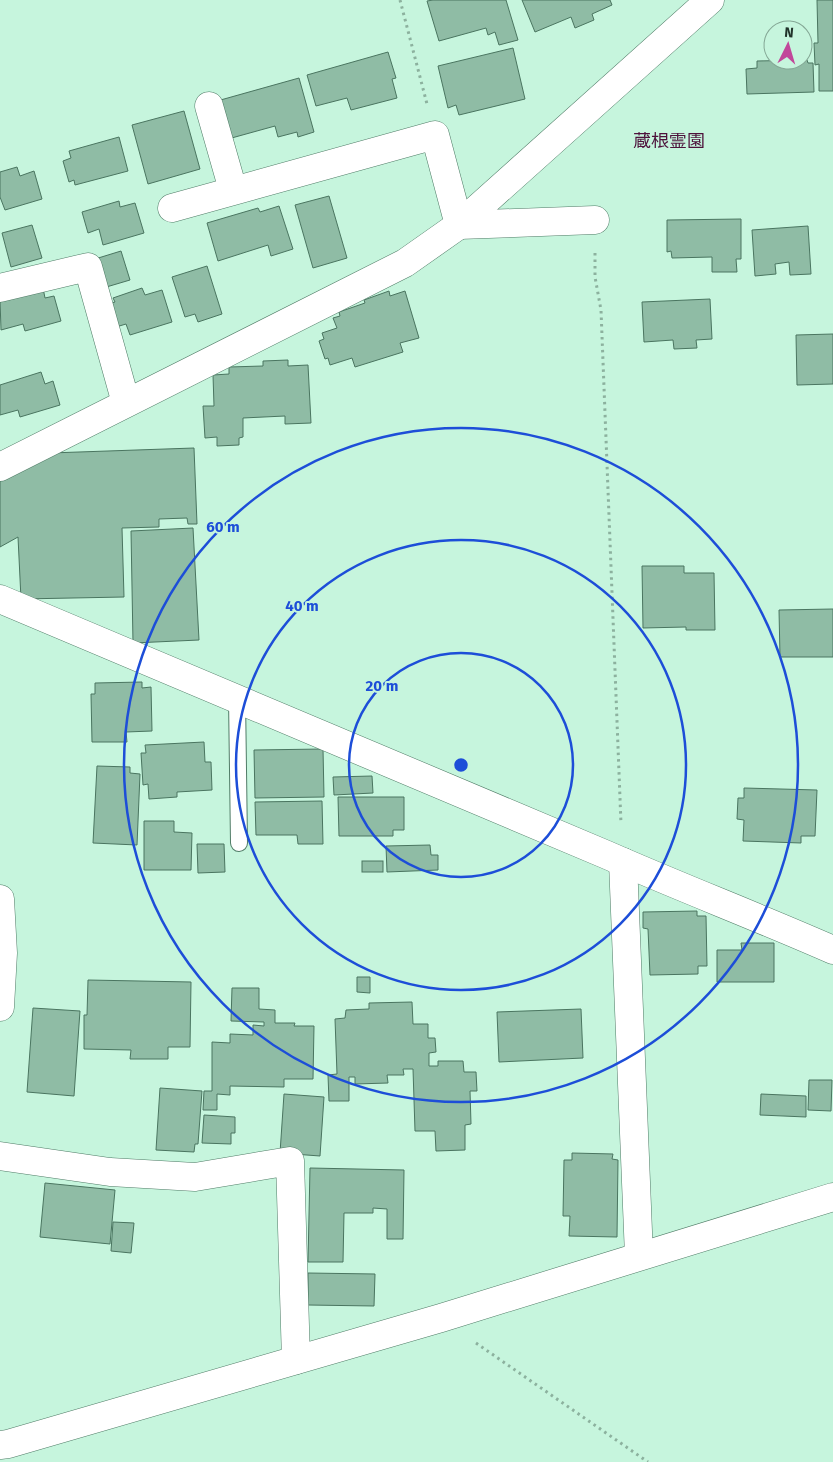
<svg xmlns="http://www.w3.org/2000/svg" width="833" height="1462" font-family="'Fira Sans','Noto Sans JP',sans-serif">
<style>
.building{fill:#8fbca5;stroke:#4a7560}
.lines{fill:none;stroke-linecap:round;stroke-linejoin:round}
.lane-casing{stroke:#507c67;stroke-width:18}
.street-casing{stroke:#507c67;stroke-width:29}
.secondary-casing{stroke:#507c67;stroke-width:29}
.path{stroke:#8cb19e;stroke-width:3;stroke-dasharray:2.5 4;stroke-linecap:butt}
.lane{stroke:#fff;stroke-width:16}
.street{stroke:#fff;stroke-width:28}
.secondary{stroke:#fff;stroke-width:28}
.ring{fill:none;stroke:#1d4ed8;stroke-width:2.5}
.labels{text-anchor:middle;stroke-width:4;stroke-linejoin:round;paint-order:stroke}
.neighbourhood-label{font-size:18px;fill:#4d123b;stroke:#c6f5dd}
.centre{fill:#1d4ed8;stroke:#c6f5dd;stroke-width:2.5}
.ring-label{font-size:15px;text-anchor:middle;font-weight:bold;fill:#1d4ed8;stroke:#c6f5dd;stroke-width:4;stroke-linejoin:round;paint-order:stroke}
</style>
<rect width="100%" height="100%" fill="#c6f5dd"/>
<g class="building">
<path d="M433,0H506L518,40L499,45L495,32L488,35L486,28L439,41L427,1Z"/>
<path d="M522,0H610L612,5L592,14L594,20L575,28L571,17L535,32Z"/>
<path d="M817,0H833V91H819V64L815,65L814,43H818Z"/>
<path d="M513,48L525,99L459,115L456,105L448,108L438,66Z"/>
<path d="M388,52L396,78L392,79L397,98L351,110L347,98L316,106L307,75Z"/>
<path d="M807,60L808,63H813L814,92L747,94L746,69L757,68V61Z"/>
<path d="M299,78L314,132L298,137L297,132L278,137L275,126L228,139L217,101Z"/>
<path d="M184,111L200,169L148,184L132,125Z"/>
<path d="M119,137L128,171L75,185L74,180L69,182L63,161L71,158L69,151Z"/>
<path d="M17,167L20,176L34,171L42,199L5,210L0,197V172Z"/>
<path d="M329,196L347,258L313,268L295,205Z"/>
<path d="M119,201L120,207L135,203L144,233L103,245L99,229L88,233L82,212Z"/>
<path d="M279,206L293,249L271,256L268,245L218,261L207,223L258,208L260,212Z"/>
<path d="M741,219V259H736L737,272H712V257L672,258L671,251L667,252V220Z"/>
<path d="M32,225L42,258L11,267L2,233Z"/>
<path d="M808,226L811,274L790,275L789,262L775,264L776,274L755,276L752,230Z"/>
<path d="M121,251L130,280L103,288L95,259Z"/>
<path d="M207,266L222,314L198,322L195,314L185,317L172,277Z"/>
<path d="M43,288L45,298L54,296L61,321L25,331L23,324L1,330L0,300Z"/>
<path d="M142,288L145,295L162,290L172,322L130,335L126,324L116,327L108,304L115,302L113,298Z"/>
<path d="M389,291L390,296L405,291L419,338L400,343L403,352L355,367L352,358L330,365L328,358L325,359L319,341L324,339L322,333L337,328L333,318L340,316L339,312L365,303L364,300Z"/>
<path d="M710,299L712,339L696,340L697,348L674,349L673,340L644,342L642,302Z"/>
<path d="M833,334V384L797,385L796,335Z"/>
<path d="M288,360V366L308,365L311,423L285,424V416L243,418V437L239,438V445L217,446V437L205,438L203,406H214L213,375L229,374V367L263,366V361Z"/>
<path d="M41,372L45,384L53,381L60,405L20,417L18,410L0,415V385Z"/>
<path d="M194,448L197,524H188L187,518L159,519V527L122,528L124,597L21,599L18,537L0,547V479L50,453Z"/>
<path d="M193,528L199,640L133,643L131,531Z"/>
<path d="M642,566H684V573H714L715,630H686V627L643,628Z"/>
<path d="M833,609V657H780L779,610Z"/>
<path d="M142,682V688L151,687L152,731L126,732L127,742H92L91,694H95V683Z"/>
<path d="M204,742L205,762H211L212,790L177,792V797L149,799L148,784L143,785L141,753H146L145,745Z"/>
<path d="M323,749L324,797L255,798L254,750Z"/>
<path d="M97,766L130,767V773L140,774L137,845L93,843Z"/>
<path d="M372,776L373,793L334,795L333,777Z"/>
<path d="M744,788L817,790L815,836H801V843L743,841L744,820L737,819L738,798H744Z"/>
<path d="M338,797H404V830H393V836H339Z"/>
<path d="M322,801L323,844H298L297,835H256L255,802Z"/>
<path d="M144,821H174V832L192,833L191,870H144Z"/>
<path d="M197,844H224L225,872L198,873Z"/>
<path d="M430,845L431,855H438V870L387,872L386,846Z"/>
<rect x="362" y="861" width="21" height="11"/>
<path d="M697,911V916H706L707,966H698V974L650,975L648,929L643,928V912Z"/>
<path d="M741,943H774V982H717V950H742Z"/>
<path d="M357,977H370V993L357,992Z"/>
<path d="M88,980L191,982L190,1047H168V1059H130L131,1050L84,1049V1015H87Z"/>
<path d="M232,988H259V1009L275,1010V1023H295L294,1026H314L313,1079H284V1087L230,1086V1095L217,1094V1110H203L204,1091H212V1042L230,1043V1034L253,1035V1025L264,1026V1022L231,1021Z"/>
<path d="M412,1002L413,1024H428V1038H435L436,1052L429,1053V1066H438V1061H463L464,1072H476L477,1091H470L471,1124L465,1125V1150L436,1151L435,1131H415L413,1069H403L404,1075H387L388,1083L355,1084V1077H349V1101H329L328,1075L337,1074L335,1019L345,1018L346,1010L369,1009V1003Z"/>
<path d="M33,1008L80,1011L74,1096L27,1092Z"/>
<path d="M581,1009L583,1058L499,1062L497,1012Z"/>
<path d="M809,1080H832L831,1111L808,1110Z"/>
<path d="M160,1088L202,1091L198,1144H195L194,1152L156,1150Z"/>
<path d="M284,1094L324,1097L320,1156L280,1153Z"/>
<path d="M761,1094L806,1096V1117L760,1115Z"/>
<path d="M204,1115L235,1117V1133H231V1144L202,1143Z"/>
<path d="M572,1153L613,1154L612,1159L618,1160L617,1237L569,1236L570,1216H563L564,1160H572Z"/>
<path d="M310,1168L404,1170L403,1239H387V1209L373,1208V1213H344L343,1262H308Z"/>
<path d="M45,1183L115,1190L110,1244L40,1237Z"/>
<path d="M113,1222L134,1223L131,1253L111,1251Z"/>
<path d="M308,1273L375,1274L374,1306L308,1305Z"/>
</g>
<g class="lines">
<defs>
<path id="lane" d="M237,697L239,843"/>
<g id="street">
<path d="M209,106L233,190"/>
<path d="M172,208L435,135L459,225L595,220"/>
<path d="M0,288L88,267L126,403"/>
<path d="M0,467L405,263L459,225L710,0"/>
<path d="M0,599C203,683 405,769 607,855C682,888 758,917 833,950"/>
<path d="M623,862L639,1256"/>
<path d="M0,1156L110,1172L195,1177L290,1161L296,1360"/>
<path d="M0,1445L8,1444L441,1318L833,1197"/>
</g>
<path id="secondary" d="M0,899L3,953L0,1007"/>
</defs>
<use href="#lane" class="lane-casing"/>
<use href="#street" class="street-casing"/>
<use href="#secondary" class="secondary-casing"/>
<g class="path">
<path d="M400,0L427,104"/>
<path d="M595,253V277L601,310L621,824"/>
<path d="M476,1343L648,1462"/>
</g>
<use href="#lane" class="lane"/>
<use href="#street" class="street"/>
<use href="#secondary" class="secondary"/>
</g>
<g class="ring">
<circle cx="461" cy="765" r="112"/>
<circle cx="461" cy="765" r="225"/>
<circle cx="461" cy="765" r="337"/>
</g>
<g class="labels">
<g class="neighbourhood-label">
<text x="669" y="147">蔵根霊園</text>
</g>
</g>
<circle cx="461" cy="765" r="8" class="centre"/>
<g class="ring-label">
<text x="223" y="532">60 m</text>
<text x="302" y="611">40 m</text>
<text x="382" y="691">20 m</text>
</g>
<g transform="translate(788 45) rotate(5)"><circle r="24" fill="#c6f5dd" stroke="#84a795"/>
<path d="M0-4L9 19L0 12L-9 19Z" fill="#c1479a"/>
<text y="-8" font-size="14" font-weight="bold" text-anchor="middle" fill="#21332a">N</text>
</g>
</svg>
